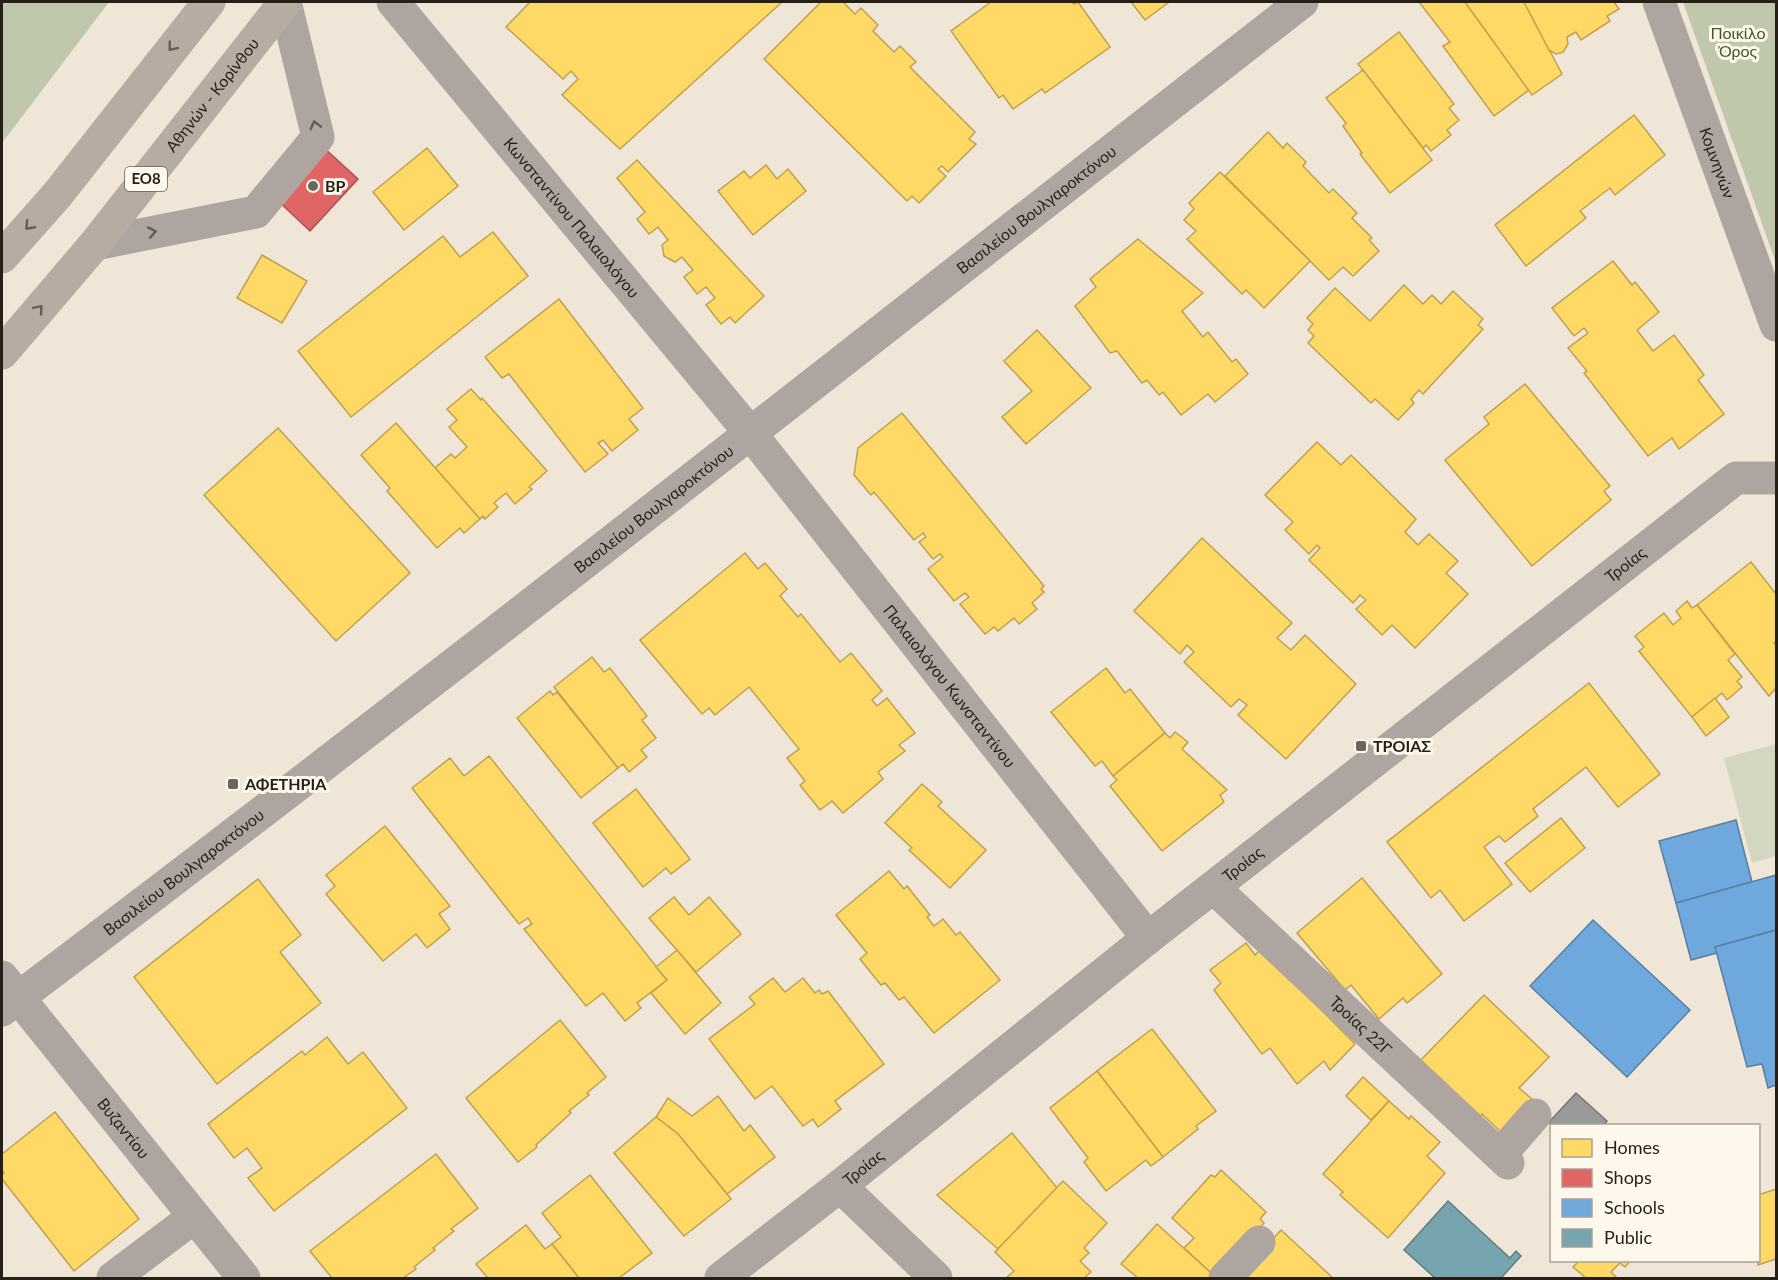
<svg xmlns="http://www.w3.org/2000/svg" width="1778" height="1280" font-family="Lato,sans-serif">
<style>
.green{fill:#d3d7c2}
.forest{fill:#bfc7ac}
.homes{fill:#ffd966;stroke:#bea14e;stroke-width:1.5}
.shops{fill:#e06666;stroke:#a8514e;stroke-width:1.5}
.schools{fill:#6fa8dc;stroke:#597fa0;stroke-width:1.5}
.public{fill:#76a5af;stroke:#5e7d81;stroke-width:1.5}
.industry{fill:#999;stroke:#767471;stroke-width:1.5}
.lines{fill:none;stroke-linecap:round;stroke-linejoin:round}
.minor{stroke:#aea5a0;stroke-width:33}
.highway{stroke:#b6aca2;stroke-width:33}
.oneway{stroke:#675e54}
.oneway2{stroke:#635b54}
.poi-dot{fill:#6d6559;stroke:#fef7ec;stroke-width:2}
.labels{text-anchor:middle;stroke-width:6;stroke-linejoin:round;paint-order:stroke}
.shield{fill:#fef7ec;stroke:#676056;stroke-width:1.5}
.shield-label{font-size:15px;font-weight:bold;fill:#261f15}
.park-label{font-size:16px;fill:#3c5a25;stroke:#fef7ec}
.street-label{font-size:16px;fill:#261f15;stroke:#fef7ec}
.poi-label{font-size:16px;font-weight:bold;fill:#261f15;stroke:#fef7ec;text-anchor:start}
</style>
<rect width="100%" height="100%" fill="#f0e6d8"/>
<path class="green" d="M1776,744V856L1752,863L1724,758Z"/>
<g class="forest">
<path d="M2,2H109L2,143Z"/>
<path d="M1683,2H1776V263Z"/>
</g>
<g class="homes">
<path d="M530,2H782L620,149L562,95L578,79L571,71L563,79L506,27Z"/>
<path d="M821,2H843L855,14L861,8L878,25L873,31L894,52L900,46L916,62L910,67L975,132L969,139L976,144L948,172L942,166L938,169L946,176L919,203L912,196L907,201L764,59Z"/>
<path d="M991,2H1072L1074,4L1078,2L1110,47L1045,93L1042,89L1013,109L1003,95L999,98L951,31Z"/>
<path d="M1131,2H1169L1145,20Z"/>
<path d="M1419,2H1465L1529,90L1494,116L1443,46L1450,42Z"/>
<path d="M1465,2H1524L1562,74L1532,95Z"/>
<path d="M1524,2H1614L1619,9L1607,16L1610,21L1581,40L1576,32L1567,37L1568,44L1563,52L1556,54L1549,50Z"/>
<path d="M1399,32L1454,104L1449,108L1459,120L1447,130L1451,135L1431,151L1426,145L1423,148L1358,64Z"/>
<path d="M1363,70L1432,160L1390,193L1360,154L1362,153L1343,126L1346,123L1326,98Z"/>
<path d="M1634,115L1665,155L1615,195L1610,188L1580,211L1586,218L1526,266L1495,225Z"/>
<path d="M1268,132L1283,148L1287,143L1306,162L1303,166L1329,193L1333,189L1357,213L1352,218L1372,238L1369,240L1379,251L1353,276L1343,267L1329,280L1225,176Z"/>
<path d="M427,148L458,186L404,230L373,192Z"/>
<path d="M637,160L764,296L735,323L730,317L721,324L706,305L715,298L706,287L697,294L684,277L693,270L682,257L675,262L664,256L662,245L668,240L658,227L649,234L637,219L645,212L617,178Z"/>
<path d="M766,165L777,179L788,169L806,191L753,235L718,191L744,171L750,178Z"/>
<path d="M1220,172L1310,261L1264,308L1246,290L1242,294L1187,239L1196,231L1184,220L1194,209L1189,203Z"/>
<path d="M493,232L528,276L351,417L298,351L443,236L460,257Z"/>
<path d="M1138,239L1203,293L1182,311L1203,337L1208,332L1232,362L1236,359L1248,374L1215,402L1208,394L1181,415L1163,392L1159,395L1147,380L1142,383L1117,351L1110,353L1075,306L1096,287L1090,279Z"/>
<path d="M262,255L307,281L282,323L237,298Z"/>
<path d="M1613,261L1632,285L1635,282L1659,312L1637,330L1653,351L1674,335L1704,375L1698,380L1724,414L1679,449L1672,438L1648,456L1584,373L1587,371L1568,348L1588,333L1584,328L1574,336L1552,308Z"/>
<path d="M1404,285L1423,304L1432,295L1441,304L1453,291L1483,319L1478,325L1483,329L1423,394L1419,390L1411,399L1414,403L1398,420L1375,399L1371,403L1308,343L1314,336L1308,330L1313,324L1307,318L1335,288L1370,321Z"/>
<path d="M559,299L643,408L629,419L638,430L612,451L603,440L598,443L608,454L585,472L509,374L502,378L485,357Z"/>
<path d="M1037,330L1091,388L1026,444L1002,417L1032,391L1004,361Z"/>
<path d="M1525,384L1610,486L1604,491L1611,500L1532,566L1445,460L1489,424L1484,417Z"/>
<path d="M471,389L481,400L482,398L547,471L529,487L532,489L515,504L506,493L494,503L498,507L485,519L483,516L480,519L435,468L451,454L455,458L467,447L449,427L457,420L447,409Z"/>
<path d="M902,413L1044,586L1041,589L1044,592L1032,603L1037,609L1019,624L1014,618L998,631L994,627L985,634L960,604L969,597L965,593L954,601L928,569L943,557L940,554L933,559L919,542L926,537L923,533L914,540L874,492L871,495L854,475L858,448Z"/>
<path d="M396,423L480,519L464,533L460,528L437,548L387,491L390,488L361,455Z"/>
<path d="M278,428L410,573L336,641L204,495Z"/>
<path d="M1317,442L1341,465L1351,455L1416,519L1405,532L1418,545L1429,534L1458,561L1446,573L1468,594L1415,648L1392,625L1382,635L1356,609L1366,600L1360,595L1353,603L1309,560L1320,548L1317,545L1309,554L1285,530L1293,522L1265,495Z"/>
<path d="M1202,538L1292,623L1277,638L1291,650L1305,635L1356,684L1286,759L1238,715L1247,705L1239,699L1231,707L1184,662L1194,652L1187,645L1180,654L1134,611Z"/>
<path d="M745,553L758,569L765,563L787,589L780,596L798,617L801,614L840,662L851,653L882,691L872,700L877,706L887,698L915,733L899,745L905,751L878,772L883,779L843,813L832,801L820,810L800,785L805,781L787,758L799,749L749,687L715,715L709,708L702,714L640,640Z"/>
<path d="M1751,562L1776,594V641L1774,643L1776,645V688L1769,696L1697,605Z"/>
<path d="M1687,601L1692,608L1697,605L1735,654L1728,660L1742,677L1737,681L1742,687L1727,700L1722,693L1692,717L1639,651L1644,647L1635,636L1664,613L1673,625L1681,618L1676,611Z"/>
<path d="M592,657L604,672L610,668L647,716L642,720L656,738L641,750L647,757L629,772L623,764L618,768L554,687Z"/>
<path d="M1106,668L1125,693L1130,689L1165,733L1113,776L1102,761L1095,766L1051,712Z"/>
<path d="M1589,683L1660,774L1618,807L1586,767L1533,809L1538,816L1505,842L1499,836L1484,847L1512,884L1464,921L1440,890L1431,898L1387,842Z"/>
<path d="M550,691L553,695L557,692L618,768L581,798L517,718Z"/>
<path d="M1715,698L1729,717L1706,736L1692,717Z"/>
<path d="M1175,732L1188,742L1182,749L1227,790L1220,795L1224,802L1162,851L1110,786L1117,780L1113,776L1165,733L1170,738Z"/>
<path d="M489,756L667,980L637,1003L641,1008L625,1021L603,993L586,1006L524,929L532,924L528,918L519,924L412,788L450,758L464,776Z"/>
<path d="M922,784L942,802L938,806L986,850L950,888L909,850L912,848L885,823Z"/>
<path d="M636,789L690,859L671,874L666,868L643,887L593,823Z"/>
<path d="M1561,818L1585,848L1530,892L1505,863Z"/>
<path d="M385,826L450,906L439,914L450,929L427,948L416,934L383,961L326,894L335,886L326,875Z"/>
<path d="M889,871L904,889L907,886L930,915L927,917L934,926L943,919L956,935L960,932L1000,980L934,1033L904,997L899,1000L885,983L881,985L860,959L867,953L836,915Z"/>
<path d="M1362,878L1442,974L1407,1003L1403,998L1379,1019L1351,985L1345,990L1297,933Z"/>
<path d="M258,879L301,935L280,952L321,1003L217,1084L134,977Z"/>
<path d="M674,897L689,915L709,897L741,934L696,972L649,918Z"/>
<path d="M1246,943L1255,955L1261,949L1355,1044L1330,1070L1324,1061L1297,1084L1270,1048L1262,1054L1214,990L1221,983L1210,970Z"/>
<path d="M677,950L721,1003L685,1034L651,993L667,980L656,967Z"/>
<path d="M773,978L785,992L803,978L815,993L819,990L822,994L828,991L884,1064L835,1101L841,1109L818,1127L813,1119L803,1126L772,1086L755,1099L709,1039L755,1004L749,997Z"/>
<path d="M1484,995L1549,1057L1519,1088L1532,1099L1501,1132L1482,1114L1477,1119L1418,1063Z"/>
<path d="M560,1020L606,1077L587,1093L589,1095L569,1111L571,1113L536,1145L537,1147L518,1162L466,1098Z"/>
<path d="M1152,1029L1216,1111L1196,1126L1198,1129L1163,1157L1097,1071Z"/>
<path d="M327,1037L348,1064L363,1052L407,1108L274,1211L248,1178L262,1168L247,1148L234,1158L208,1124L302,1051L305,1055Z"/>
<path d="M1097,1071L1163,1157L1151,1166L1146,1160L1106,1191L1084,1162L1088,1158L1050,1108Z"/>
<path d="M1363,1077L1389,1101L1371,1120L1346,1096Z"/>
<path d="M718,1096L744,1131L750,1125L775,1157L727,1194L678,1134L656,1117L668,1098L692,1116Z"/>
<path d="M1389,1101L1409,1119L1411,1116L1440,1142L1427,1156L1445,1173L1388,1238L1340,1195L1343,1192L1323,1174Z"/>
<path d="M55,1112L139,1219L74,1271L2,1179V1174L4,1173L2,1170V1154Z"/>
<path d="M656,1117L678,1134L731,1199L684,1236L614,1153Z"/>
<path d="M1012,1133L1057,1188L998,1249L937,1195Z"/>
<path d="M436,1154L478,1208L451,1229L454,1231L433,1248L435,1250L414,1267L416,1269L403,1278H332L310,1251Z"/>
<path d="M1221,1170L1266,1212L1260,1219L1264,1223L1225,1266L1210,1272L1184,1248L1194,1238L1172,1218L1211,1175L1215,1177Z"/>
<path d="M590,1175L652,1253L619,1278H579L552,1244L561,1237L542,1213Z"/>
<path d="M1063,1181L1107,1223L1084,1248L1089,1253L1080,1261L1091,1272L1084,1278H1006L1014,1271L995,1252Z"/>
<path d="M1776,1189V1259L1758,1265V1195Z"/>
<path d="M1157,1224L1210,1272L1216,1278H1138L1121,1264Z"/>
<path d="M526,1225L545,1249L552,1244L579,1278H488L476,1264Z"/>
<path d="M1281,1230L1333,1278H1240L1238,1277Z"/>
<path d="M1575,1260H1631L1625,1267L1620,1263L1611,1272L1617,1278H1586L1573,1267L1577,1263Z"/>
</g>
<path class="shops" d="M322,146L358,179L310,231L274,197Z"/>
<g class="schools">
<path d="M1736,820L1752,882L1676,903L1659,841Z"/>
<path d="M1776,875V930L1715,947L1717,953L1691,960L1676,903Z"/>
<path d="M1593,920L1690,1010L1627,1077L1530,986Z"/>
<path d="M1776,930V1085L1768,1088L1762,1064L1747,1067L1715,947Z"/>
</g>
<path class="public" d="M1448,1201L1510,1258L1516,1251L1521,1256L1501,1278H1435L1404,1250Z"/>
<path class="industry" d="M1576,1093L1607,1121L1603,1126H1552L1549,1122Z"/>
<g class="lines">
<g class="minor">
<path id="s1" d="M393,2L751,434L1148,938"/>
<path id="s2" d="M1659,2L1776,325"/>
<path d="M95,244L256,212L318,137L285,2"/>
<path id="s3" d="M1214,888L1508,1163"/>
<path id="s4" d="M2,977L244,1278"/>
<path id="s5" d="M2,1010C440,680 869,339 1302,2"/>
<path d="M1500,1155L1535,1115"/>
<path d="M840,1186L936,1278"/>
<path d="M113,1278L194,1217"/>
<path id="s6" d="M721,1278L840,1186L1148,938L1736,478H1776"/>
<path d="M1225,1278L1259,1242"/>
</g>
<g class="highway">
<path d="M2,257L57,195L209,2"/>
<path id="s7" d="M2,353L95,244L285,2"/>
</g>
</g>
<defs><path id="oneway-chevron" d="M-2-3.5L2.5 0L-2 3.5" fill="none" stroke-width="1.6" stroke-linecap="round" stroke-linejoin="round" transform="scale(1.5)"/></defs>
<g class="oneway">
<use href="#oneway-chevron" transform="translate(172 47) rotate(129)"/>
<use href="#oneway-chevron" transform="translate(29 226) rotate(132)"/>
<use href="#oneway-chevron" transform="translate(39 309) rotate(-50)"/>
</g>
<g class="oneway2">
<use href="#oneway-chevron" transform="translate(315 125) rotate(-104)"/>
<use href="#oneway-chevron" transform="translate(152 232) rotate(-11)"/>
</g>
<g class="poi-dot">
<circle cx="313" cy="186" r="6"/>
<rect x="1355" y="740" width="12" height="12" rx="3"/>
<rect x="227" y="778" width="12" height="12" rx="3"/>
</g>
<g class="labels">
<rect class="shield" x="125" y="167" width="42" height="24" rx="4.5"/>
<g class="shield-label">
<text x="146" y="184">ΕΟ8</text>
</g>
<g class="park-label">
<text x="1738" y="39">Ποικίλο<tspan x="1738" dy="18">Όρος</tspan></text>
</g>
<g class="street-label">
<text dy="6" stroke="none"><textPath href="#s7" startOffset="333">Αθηνών - Κορίνθου</textPath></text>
<text dy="6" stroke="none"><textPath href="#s2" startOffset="171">Κομνηνών</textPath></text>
<text dy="6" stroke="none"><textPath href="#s5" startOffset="1308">Βασιλείου Βουλγαροκτόνου</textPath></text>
<text dy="6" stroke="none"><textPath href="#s1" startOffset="280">Κωνσταντίνου Παλαιολόγου</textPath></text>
<text dy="6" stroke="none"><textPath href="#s5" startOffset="822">Βασιλείου Βουλγαροκτόνου</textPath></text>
<text dy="6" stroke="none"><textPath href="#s6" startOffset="1152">Τροίας</textPath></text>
<text dy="6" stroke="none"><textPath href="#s1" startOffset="882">Παλαιολόγου Κωνσταντίνου</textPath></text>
<text dy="6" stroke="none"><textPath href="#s6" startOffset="666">Τροίας</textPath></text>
<text dy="6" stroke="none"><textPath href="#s5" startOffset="228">Βασιλείου Βουλγαροκτόνου</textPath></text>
<text dy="6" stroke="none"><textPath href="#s3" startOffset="201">Τροίας 22Γ</textPath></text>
<text dy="6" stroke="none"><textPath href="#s4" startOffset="194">Βυζαντίου</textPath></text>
<text dy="6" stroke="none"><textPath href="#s6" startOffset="180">Τροίας</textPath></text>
</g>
<g class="poi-label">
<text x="325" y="192">BP</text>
<text x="1373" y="752">ΤΡΟΙΑΣ</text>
<text x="245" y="790">ΑΦΕΤΗΡΙΑ</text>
</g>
</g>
<rect width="1778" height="1280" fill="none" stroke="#261f15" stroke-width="6"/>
<rect x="1550" y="1124" width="210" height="138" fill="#fef7ec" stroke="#a8a196" stroke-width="1.5"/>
<rect x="1562" y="1139" width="30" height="18" fill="#ffd966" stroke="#a8a196" stroke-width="1.5"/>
<text x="1604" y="1154" font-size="18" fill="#261f15">Homes</text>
<rect x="1562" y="1169" width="30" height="18" fill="#e06666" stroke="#a8a196" stroke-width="1.5"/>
<text x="1604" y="1184" font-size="18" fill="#261f15">Shops</text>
<rect x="1562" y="1199" width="30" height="18" fill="#6fa8dc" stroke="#a8a196" stroke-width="1.5"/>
<text x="1604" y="1214" font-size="18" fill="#261f15">Schools</text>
<rect x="1562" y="1229" width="30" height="18" fill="#76a5af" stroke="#a8a196" stroke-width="1.5"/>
<text x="1604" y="1244" font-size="18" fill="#261f15">Public</text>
</svg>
